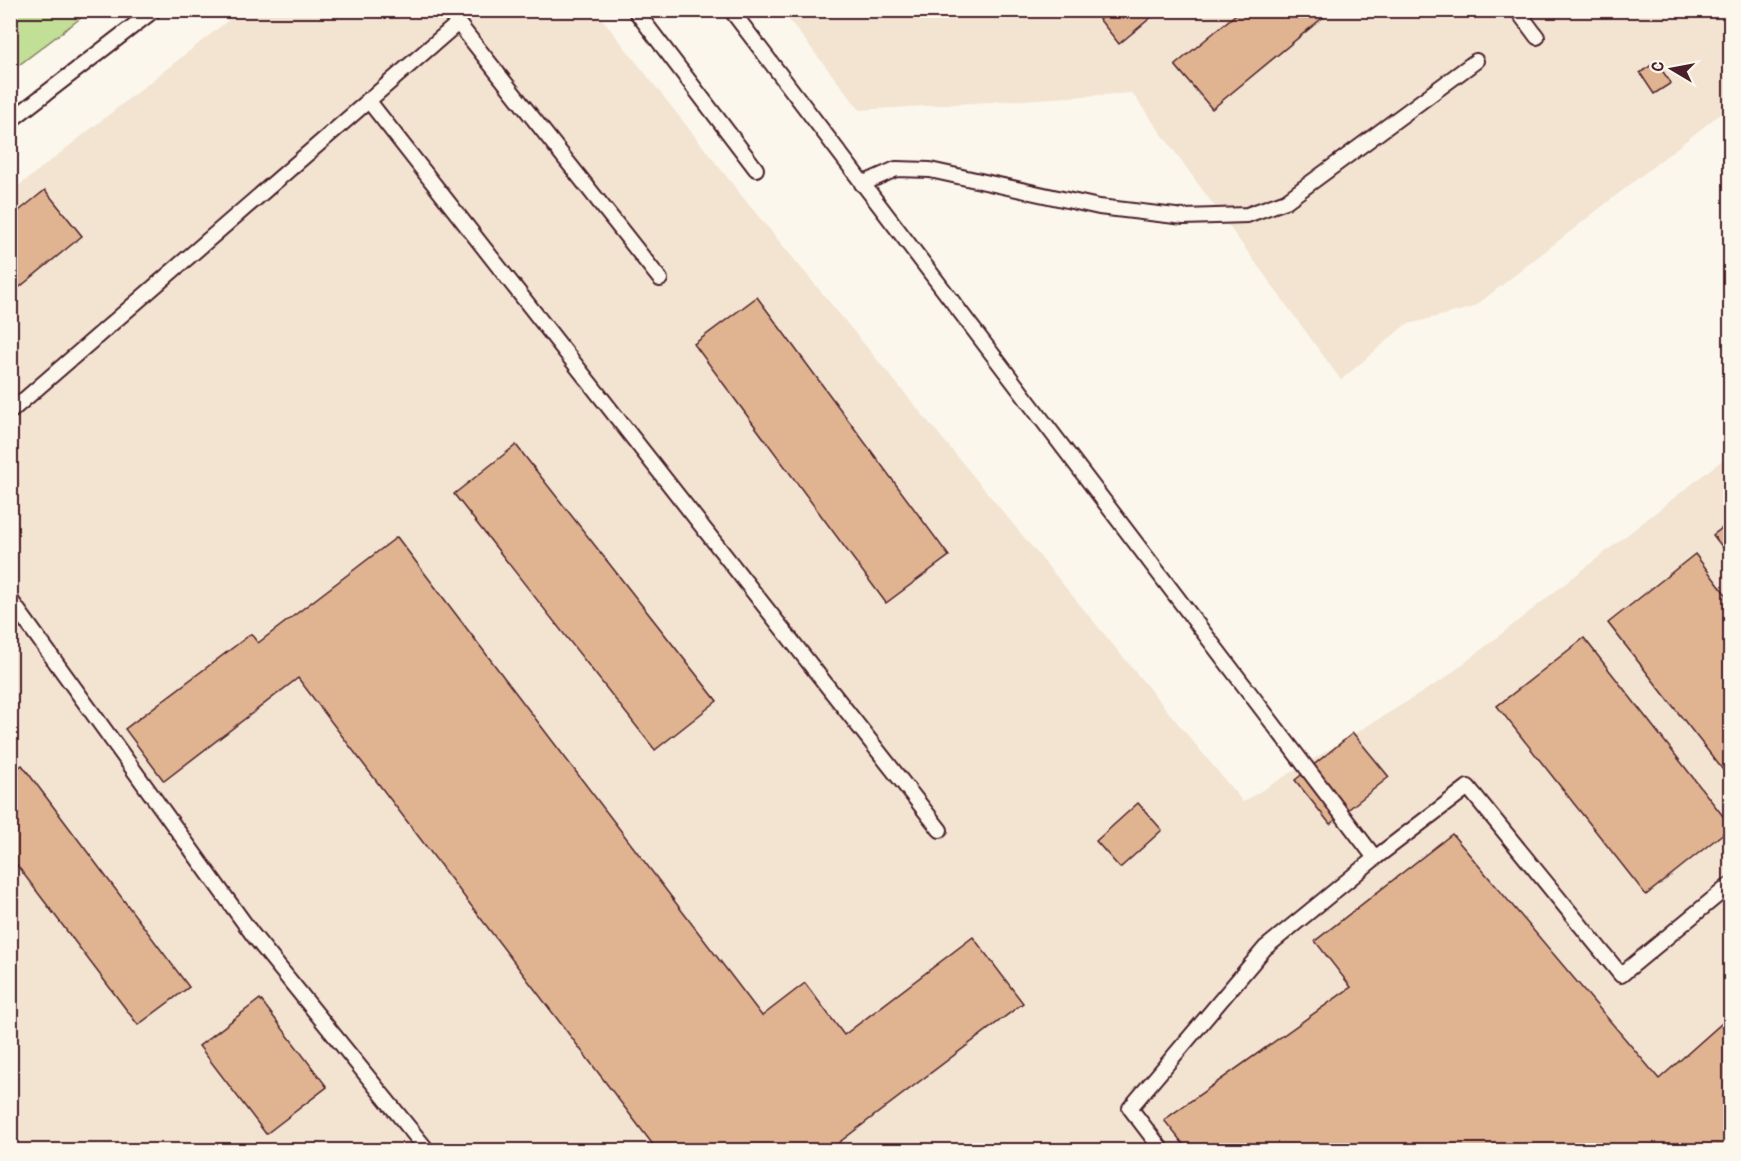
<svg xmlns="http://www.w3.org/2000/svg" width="1741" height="1161" font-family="Pangolin,sans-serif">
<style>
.built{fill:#f3e3d1}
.green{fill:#c1df97;stroke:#867f61;stroke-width:1.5}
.building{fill:#e0b491;stroke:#4a1f2b;stroke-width:1.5}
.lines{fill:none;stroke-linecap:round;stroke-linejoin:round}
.service-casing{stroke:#4a1f2b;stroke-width:18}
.service{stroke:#fbf7ec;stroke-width:14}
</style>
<rect width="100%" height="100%" fill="#fbf7ec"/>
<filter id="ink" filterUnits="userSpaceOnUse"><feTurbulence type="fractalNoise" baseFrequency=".0167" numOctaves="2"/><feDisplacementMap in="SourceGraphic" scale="12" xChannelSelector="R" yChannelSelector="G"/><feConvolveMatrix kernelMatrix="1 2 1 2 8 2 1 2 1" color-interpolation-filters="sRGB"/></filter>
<g filter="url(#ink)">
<g class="built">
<path d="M240,11H596L745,200L1243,802L1444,679L1730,454V1150H11V192Z"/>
<path d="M782,11H1730V106L1474,307L1405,325L1341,380L1132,93L860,110Z"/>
</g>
<path class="green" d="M11,10H90V11L11,71Z"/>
<g class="building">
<path d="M1092,10H1160L1119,44Z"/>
<path d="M1241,10H1332L1212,109L1175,65Z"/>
<path d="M1656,62L1671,83L1654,94L1640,73Z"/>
<path d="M45,190L82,236L10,295V218Z"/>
<path d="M757,297L949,556L886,603L694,344Z"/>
<path d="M516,445L717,701L655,750L454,494Z"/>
<path d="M1730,522V557L1713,535Z"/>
<path d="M397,537L762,1016L805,983L844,1035L973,937L1023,1003L829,1150H657L298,678L164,781L125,729L251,634L258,643Z"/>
<path d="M1695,554L1730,600V779L1608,623Z"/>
<path d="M1584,638L1730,825V828L1646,895L1497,706Z"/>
<path d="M1353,733L1389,777L1330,824L1295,780Z"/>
<path d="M22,765L189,987L138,1025L10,856V774Z"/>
<path d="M1138,803L1162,830L1120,868L1096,841Z"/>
<path d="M1452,834L1659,1079L1730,1016V1150H1188L1164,1120L1351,987L1315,941Z"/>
<path d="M260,999L327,1087L266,1134L199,1046Z"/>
</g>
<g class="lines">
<defs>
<g id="service">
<path d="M635,10L756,169"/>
<path d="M731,10L1375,858"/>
<path d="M1517,10L1537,37"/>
<path d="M368,100L940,830"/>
<path d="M10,121L154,10"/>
<path d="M862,184L896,169L930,170L1099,207L1184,217L1247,215L1286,201L1476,61"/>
<path d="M10,412L458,23L660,279"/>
<path d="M10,599L253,935L427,1150"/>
<path d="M1162,1150L1130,1108L1265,948L1375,858L1468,787L1621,975L1730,885"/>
</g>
</defs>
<use href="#service" class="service-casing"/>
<use href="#service" class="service"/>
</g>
</g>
<rect width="1741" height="1161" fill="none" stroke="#fbf7ec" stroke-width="36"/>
<rect x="18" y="18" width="1705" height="1125" fill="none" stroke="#4a1f2b" stroke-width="2" filter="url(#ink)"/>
<g transform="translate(1672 69) rotate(280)" stroke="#fbf7ec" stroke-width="4.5" paint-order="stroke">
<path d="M0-4.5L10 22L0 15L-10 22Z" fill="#4a1f2b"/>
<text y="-9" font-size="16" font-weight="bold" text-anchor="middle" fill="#4a1f2b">С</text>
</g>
</svg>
